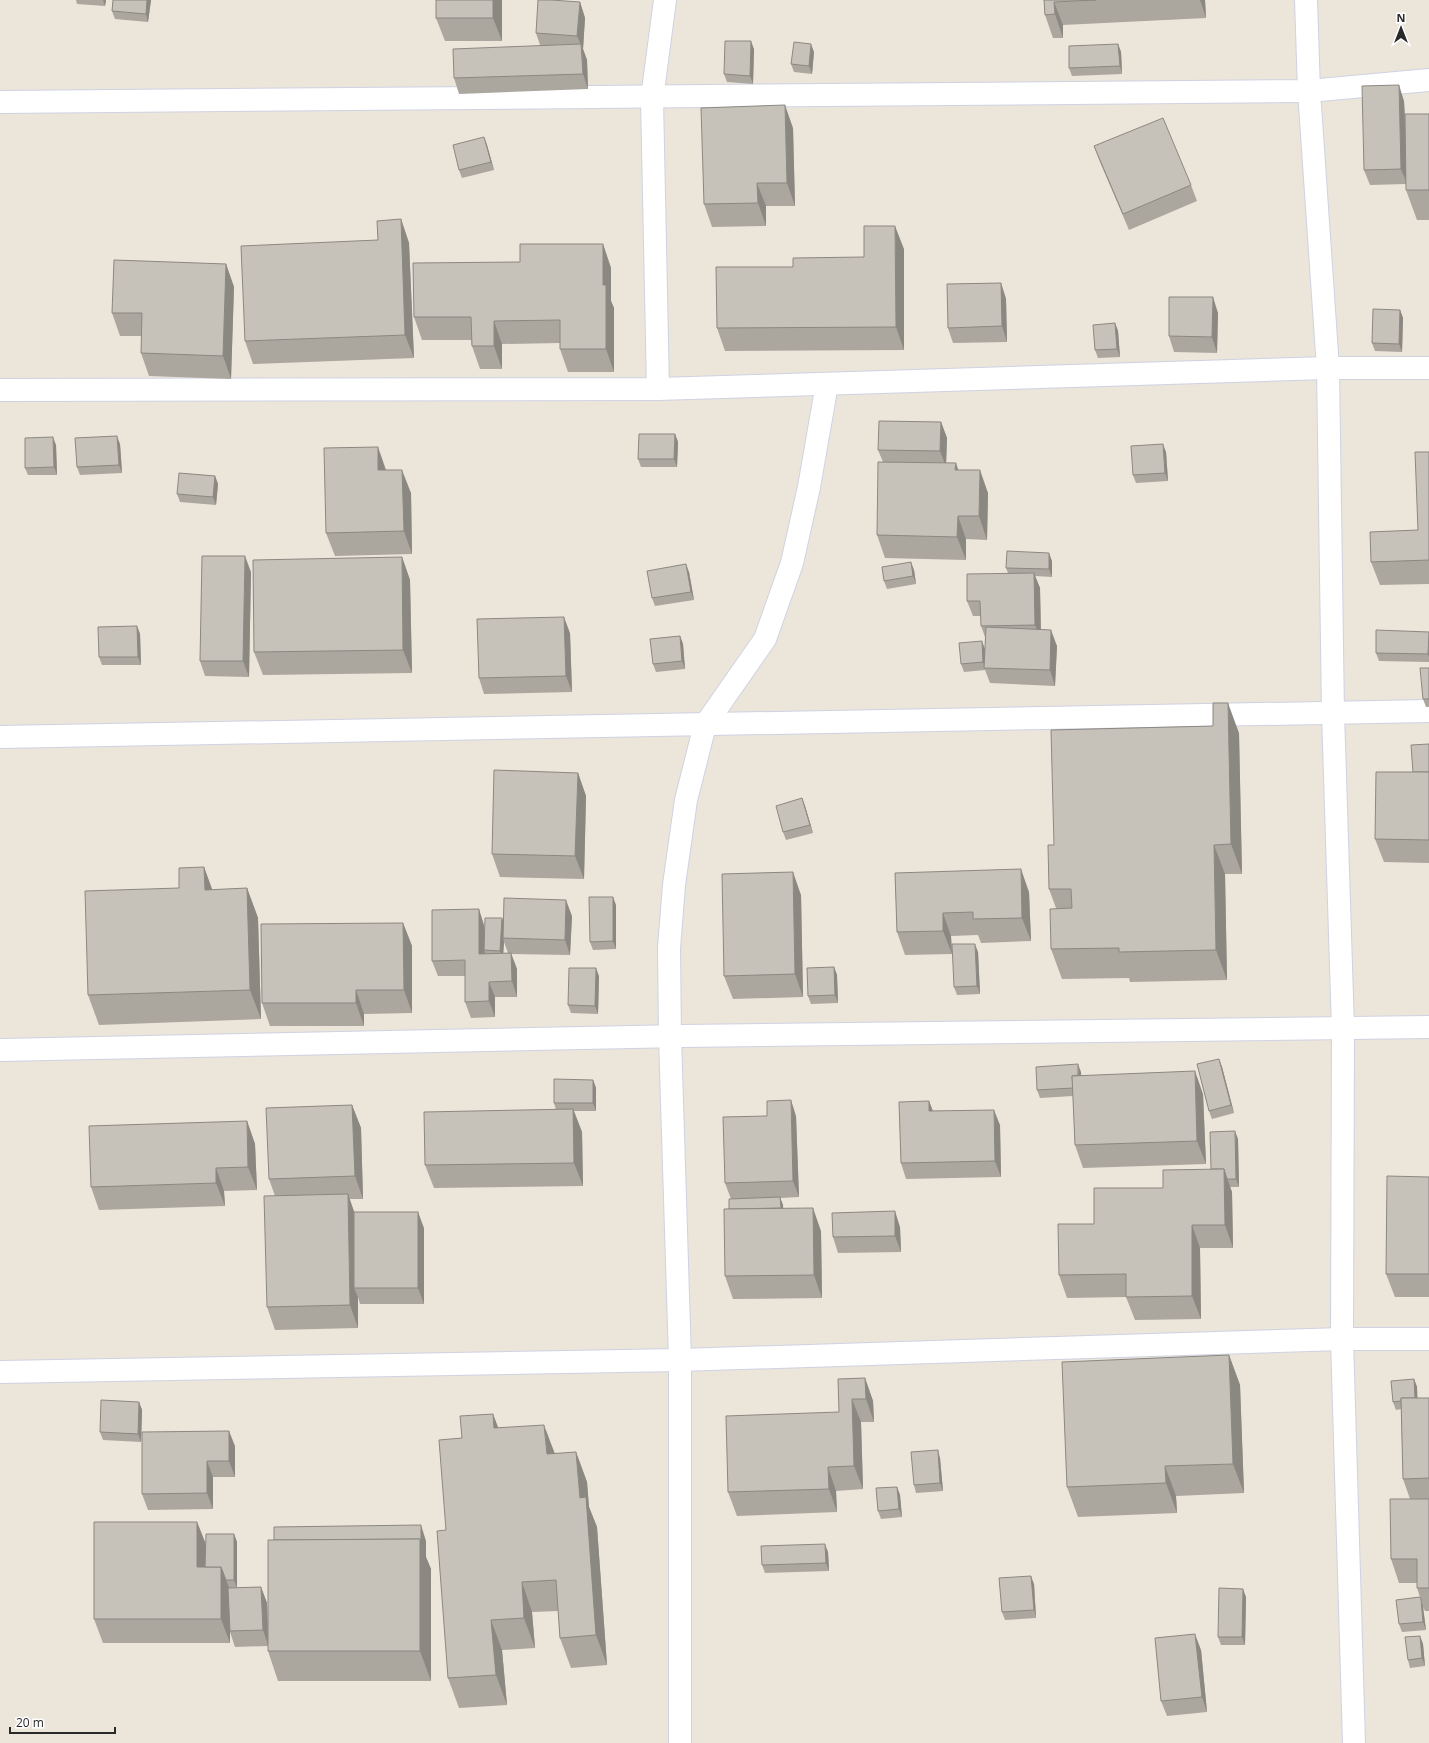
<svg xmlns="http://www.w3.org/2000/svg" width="1429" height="1743" font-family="'Open Sans',sans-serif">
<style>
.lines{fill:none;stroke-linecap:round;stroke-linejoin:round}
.minor-casing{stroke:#cfd2e3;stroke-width:24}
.minor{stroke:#fff;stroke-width:22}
.wall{fill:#aba79f;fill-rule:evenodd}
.shaded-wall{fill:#8b8882}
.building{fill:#c7c2b9;stroke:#8b8882}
</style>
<rect width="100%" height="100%" fill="#ece5da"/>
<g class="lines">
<defs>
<g id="minor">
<path d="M0,102L1309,91L1306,0"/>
<path d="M658,389L652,98L665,0"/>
<path d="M0,390L658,389L1328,368H1429"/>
<path d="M0,737L1429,711"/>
<path d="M0,1050L682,1036L1429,1027"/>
<path d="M0,1372L680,1360L1342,1339H1429"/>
<path d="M680,1743V1360L670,1037L669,948L674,885L686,800L705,725L765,639L792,563L809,487L827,384"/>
<path d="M1354,1743L1342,1339L1343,1029L1333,713L1328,368L1309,91L1429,80"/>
</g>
</defs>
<use href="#minor" class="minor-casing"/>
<use href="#minor" class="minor"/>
</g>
<g class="wall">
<path d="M76,0H106L105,6L77,4Z"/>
<path d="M113,0H151L148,22L115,19L112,11Z"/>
<path d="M502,0V41H445L436,18Z"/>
<path d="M1044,0H1205L1206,18L1063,25V38H1053L1045,15Z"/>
<path d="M580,2L585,18L583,49L587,60L588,89L459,94L454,78L540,45L536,33Z"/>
<path d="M1118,44L1121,52L1122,74L1072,76L1069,68Z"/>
<path d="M754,49L753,84L727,82L724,74Z"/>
<path d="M814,52L812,74L794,72L791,64Z"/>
<path d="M1404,101L1405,114H1429V220H1417L1406,190V184L1370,185L1364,170Z"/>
<path d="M793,128L795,206H766V226L712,227L704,204Z"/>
<path d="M484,137L487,145L494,170L462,178L459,170Z"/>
<path d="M1094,146L1191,185L1197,201L1129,230L1100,162Z"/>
<path d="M401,219L409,243L414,358L253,364L245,341L378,240Z"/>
<path d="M603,244L611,268V301L614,308V372H568L560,349V343L502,344V369H480L472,346L471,340H422L414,317L520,262Z"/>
<path d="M904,249V350L725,351L717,328L793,267L864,257Z"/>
<path d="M226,264L234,287L231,379L149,376L141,353V336H120L112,313Z"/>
<path d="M1001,283L1006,299L1007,342L953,343L948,328Z"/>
<path d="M1400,310L1403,318L1402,352L1375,351L1372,343Z"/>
<path d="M1218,313L1217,353L1174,352L1169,336Z"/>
<path d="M1115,323L1118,331L1120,357L1098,358L1095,350Z"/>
<path d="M941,422L947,438L946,463L988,493L987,540L966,539V560L885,558L877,535L883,462L878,450Z"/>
<path d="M675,434L678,442L677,467H641L638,459Z"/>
<path d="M120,444L122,473L80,475L77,467Z"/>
<path d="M56,445L57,475H28L25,468Z"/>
<path d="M1166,452L1168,481L1136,483L1133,475Z"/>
<path d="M1429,452V584L1380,585L1371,562L1418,530Z"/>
<path d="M386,470L411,493L412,554L335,556L326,533Z"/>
<path d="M215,476L218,484L216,505L180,502L177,494Z"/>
<path d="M402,557L410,580L412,673L263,675L254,652Z"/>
<path d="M1052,561V577L1035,576L1040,588L1041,629L1057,646L1055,686L990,683L985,670L964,672L961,664L985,650V637L981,626V616H973L967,601L1008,573L1006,568Z"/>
<path d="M914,570L916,584L887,589L884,581Z"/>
<path d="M251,572L249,677L205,676L200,661Z"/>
<path d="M689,572L694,600L655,606L652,598Z"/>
<path d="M137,626L140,634L141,665H102L99,657Z"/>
<path d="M1429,632V662L1379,661L1376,653Z"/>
<path d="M570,633L572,692L484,694L479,678Z"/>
<path d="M680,636L683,644L685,669L656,672L653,664Z"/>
<path d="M1429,668V707H1426L1423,699Z"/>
<path d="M1239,733L1242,874H1225L1227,980L1130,982L1129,978L1062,979L1051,949L1056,908L1049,889L1054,845Z"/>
<path d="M1429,744V863L1384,862L1375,839Z"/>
<path d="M578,773L586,796L584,879L500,877L492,854Z"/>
<path d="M802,798L805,806L813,833L786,840L783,832Z"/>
<path d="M204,867L212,890L247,888L258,918L261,1019L99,1025L88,995L179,888Z"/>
<path d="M895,873L1029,892L1031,941L981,943L978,935L951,936L952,954L905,955L897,932Z"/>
<path d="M801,895L803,997L733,999L724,976Z"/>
<path d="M616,905V949L593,950L590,942Z"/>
<path d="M572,916L570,955L511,954L517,969V997H495V1017L471,1018L465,1002V976H438L432,961L484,925L485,935L502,918L503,921ZM504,942L508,953H503Z"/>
<path d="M403,923L412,946V1013L364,1014V1026H270L262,1003Z"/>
<path d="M978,952L980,994L957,995L954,987Z"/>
<path d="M834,967L837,975L838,1003L811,1004L808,996Z"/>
<path d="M599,976L598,1014L571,1013L568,1005Z"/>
<path d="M1219,1059L1222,1067L1234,1113L1212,1119L1209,1111Z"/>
<path d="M1081,1072V1075L1203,1094L1206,1164L1083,1168L1075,1145L1073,1096L1040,1098L1037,1090Z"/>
<path d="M593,1080L596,1088V1111H574L582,1132L583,1186L434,1188L425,1165L556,1110L554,1103Z"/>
<path d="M929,1101L933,1111L1000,1125L1001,1177L906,1179L901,1163Z"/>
<path d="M352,1105L361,1128L363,1199H349L354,1212L424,1228V1304H360L358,1297V1328L275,1330L267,1307L275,1196L269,1179Z"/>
<path d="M796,1116L799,1197L780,1198L783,1205V1208L821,1231L822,1298L733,1299L725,1276L729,1209L731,1199L725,1183Z"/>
<path d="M247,1121L255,1144L257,1190L224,1191L225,1206L99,1210L91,1187Z"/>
<path d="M1238,1139L1239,1187H1230L1232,1192L1233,1248H1200L1201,1319L1135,1320L1126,1297L1067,1298L1059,1275L1094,1224L1163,1188L1211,1169Z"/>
<path d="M1429,1177V1297H1395L1386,1274Z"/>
<path d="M900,1227L901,1252L838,1253L833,1237Z"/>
<path d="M1229,1355L1240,1385L1244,1493L1176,1496L1177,1513L1078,1517L1067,1487Z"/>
<path d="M865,1378L873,1401L874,1422H861L863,1489L836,1491L837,1512L737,1516L728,1492L839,1412Z"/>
<path d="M1414,1379L1417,1387V1398H1429V1611H1425L1423,1607L1426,1630L1402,1632L1399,1624L1420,1597L1417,1588V1583H1399L1391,1559L1410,1499L1403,1479L1401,1409L1396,1410L1393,1402Z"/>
<path d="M139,1402L142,1410L141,1442L103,1440L100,1432Z"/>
<path d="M493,1414L498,1428L555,1454L576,1452L587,1482L589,1507L597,1527L607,1665L571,1668L560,1638L558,1611L532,1612L535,1648L502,1650L507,1705L459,1708L448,1678L446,1530L462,1438Z"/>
<path d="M235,1446V1477H213V1509L148,1510L142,1494Z"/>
<path d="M940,1458L943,1491L916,1493L914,1485Z"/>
<path d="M897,1487L900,1495L902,1517L881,1519L878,1511Z"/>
<path d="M197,1522L206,1544L234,1534L237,1542V1588H229L261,1587L267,1603L268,1624L426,1541V1557L431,1569V1681H278L268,1651V1646L235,1647L230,1632V1643H103L94,1619Z"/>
<path d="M828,1552L829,1571L765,1573L762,1565Z"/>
<path d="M1034,1584L1036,1618L1005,1620L1002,1612Z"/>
<path d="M1246,1597L1245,1645H1221L1218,1637Z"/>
<path d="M1420,1636L1423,1644L1425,1666L1410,1668L1408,1660Z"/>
<path d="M1201,1650L1207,1712L1167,1716L1161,1701Z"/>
</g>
<g class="shaded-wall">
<path d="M103,0H106L105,6Z"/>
<path d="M147,0H151L148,22L146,14Z"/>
<path d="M493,0H502V41L493,18Z"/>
<path d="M1200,0H1205L1206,18Z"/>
<path d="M580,2L585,18L583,49L587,60L588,89L583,74L582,47L577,36Z"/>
<path d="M1054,2L1063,25V38L1055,14Z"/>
<path d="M751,41L754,49L753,84L750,76Z"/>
<path d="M811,44L814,52L812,74L809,66Z"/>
<path d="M1118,44L1121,52L1122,74L1120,66Z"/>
<path d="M1399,85L1404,101L1407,184L1401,169Z"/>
<path d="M785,105L793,128L795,206L787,183Z"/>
<path d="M484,137L487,145L494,170L491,162Z"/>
<path d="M757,183L766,206V226L758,203Z"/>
<path d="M401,219L409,243L414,358L405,335Z"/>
<path d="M895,226L904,249V350L896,327Z"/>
<path d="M603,244L611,268V301L614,308V372L606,349L603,285Z"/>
<path d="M226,264L234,287L231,379L223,356Z"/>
<path d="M1001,283L1006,299L1007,342L1002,326Z"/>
<path d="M1213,297L1218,313L1217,353L1212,337Z"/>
<path d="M1400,310L1403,318L1402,352L1399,344Z"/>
<path d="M494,321L502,344V369L494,346Z"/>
<path d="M1115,323L1118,331L1120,357L1117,349Z"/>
<path d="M941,422L947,438L946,467L940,451Z"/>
<path d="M675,434L678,442L677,467L674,459Z"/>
<path d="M117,436L120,444L122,473L119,465Z"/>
<path d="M53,437L56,445L57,475L54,467Z"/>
<path d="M1163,444L1166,452L1168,481L1165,473Z"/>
<path d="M378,447L386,470L387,494L378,470Z"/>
<path d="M956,463L964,487L955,470Z"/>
<path d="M402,470L411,493L412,554L404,531Z"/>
<path d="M980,470L988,493L987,540L979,516Z"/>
<path d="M215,476L218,484L216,505L213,497Z"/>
<path d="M958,516L966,539V560L957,537Z"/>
<path d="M1049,553L1052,561V577L1049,569Z"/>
<path d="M245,556L251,572L249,677L243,661Z"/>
<path d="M402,557L410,580L412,673L403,650Z"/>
<path d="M911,562L914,570L916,584L913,576Z"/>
<path d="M686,564L689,572L694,600L691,592Z"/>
<path d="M1034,573L1040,588L1041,640L1035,625Z"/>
<path d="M564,617L570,633L572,692L566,676Z"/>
<path d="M137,626L140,634L141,665L138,657Z"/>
<path d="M1051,630L1057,646L1055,686L1050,670Z"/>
<path d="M1429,632V657L1428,654Z"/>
<path d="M680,636L683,644L685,669L682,661Z"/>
<path d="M982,641L985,649V668L983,662Z"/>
<path d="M1228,703L1239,733L1242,874L1231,844Z"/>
<path d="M578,773L586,796L584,879L575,856Z"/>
<path d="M802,798L805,806L813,833L810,825Z"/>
<path d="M1214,845L1225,874L1227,980L1216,950Z"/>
<path d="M204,867L215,897L205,890Z"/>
<path d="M1021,869L1029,892L1031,941L1022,918Z"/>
<path d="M793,872L801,895L803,997L795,974Z"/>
<path d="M247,888L258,918L261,1019L250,990Z"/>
<path d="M613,897L616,905V949L613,941Z"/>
<path d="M566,900L572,916L570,955L565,940Z"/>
<path d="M479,909L484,925L485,950H484L485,953V969L479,954Z"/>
<path d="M943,913L951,936L952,954L943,931Z"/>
<path d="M502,918L505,926L503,938L504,942L503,959L500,951Z"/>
<path d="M403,923L412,946V1013L404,990Z"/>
<path d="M975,944L978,952L980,994L977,986Z"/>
<path d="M511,953L517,969V997L512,981Z"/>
<path d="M834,967L837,975L838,1003L835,995Z"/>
<path d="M596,968L599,976L598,1014L595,1006Z"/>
<path d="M489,982L495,997V1017L489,1001Z"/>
<path d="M356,990L364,1014V1026L356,1003Z"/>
<path d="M1219,1059L1222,1067L1234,1113L1231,1105Z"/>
<path d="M1078,1064L1081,1072L1082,1096L1079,1088Z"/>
<path d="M1195,1071L1203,1094L1206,1164L1197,1141Z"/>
<path d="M593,1080L596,1088V1111L593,1103Z"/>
<path d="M791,1100L796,1116L799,1197L793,1181Z"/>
<path d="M929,1101L935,1117L929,1111Z"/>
<path d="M352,1105L361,1128L363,1199L355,1176Z"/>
<path d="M573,1109L582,1132L583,1186L574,1163Z"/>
<path d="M994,1110L1000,1125L1001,1177L995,1161Z"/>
<path d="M247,1121L255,1144L257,1190L248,1167Z"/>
<path d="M1235,1131L1238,1139L1239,1187L1236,1179Z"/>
<path d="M216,1168L224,1191L225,1206L216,1183Z"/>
<path d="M1224,1169L1232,1192L1233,1248L1225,1225Z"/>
<path d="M348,1194L356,1217L354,1288L358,1297V1328L350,1305Z"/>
<path d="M780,1197L783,1205L784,1224L781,1216Z"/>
<path d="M813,1208L821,1231L822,1298L814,1275Z"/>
<path d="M895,1211L900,1227L901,1252L895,1236Z"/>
<path d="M418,1212L424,1228V1304L418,1288Z"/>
<path d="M1192,1225L1200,1248L1201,1319L1192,1296Z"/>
<path d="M1229,1355L1240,1385L1244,1493L1233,1464Z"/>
<path d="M865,1378L873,1401L874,1422L866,1399Z"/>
<path d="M1414,1379L1417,1387L1418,1408L1415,1400Z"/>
<path d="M852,1399L861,1422L863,1489L854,1466Z"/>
<path d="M139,1402L142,1410L141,1442L138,1434Z"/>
<path d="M493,1414L504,1443L494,1428Z"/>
<path d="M544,1425L555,1454H547Z"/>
<path d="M229,1431L235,1446V1477L229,1461Z"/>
<path d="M938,1450L940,1458L943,1491L940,1483Z"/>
<path d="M576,1452L587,1482L589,1507L597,1527L607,1665L596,1635L580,1498Z"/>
<path d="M207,1461L213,1477V1509L207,1493Z"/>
<path d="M1165,1466L1176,1496L1177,1513L1166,1483Z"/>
<path d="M828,1467L836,1491L837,1512L829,1489Z"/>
<path d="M897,1487L900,1495L902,1517L899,1509Z"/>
<path d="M197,1522L206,1545V1579L197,1567Z"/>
<path d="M421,1525L426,1541V1557L431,1569V1681L420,1651V1539Z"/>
<path d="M234,1534L237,1542V1588L234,1580Z"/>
<path d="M825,1544L828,1552L829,1571L826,1563Z"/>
<path d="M221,1567L230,1590V1643L221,1619Z"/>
<path d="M1031,1576L1034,1584L1036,1618L1034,1610Z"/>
<path d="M522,1582L532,1612L535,1648L524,1618Z"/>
<path d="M261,1587L267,1603L268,1645L263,1630Z"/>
<path d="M1243,1589L1246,1597L1245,1645L1242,1637Z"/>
<path d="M1421,1599L1423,1607L1426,1630L1423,1622Z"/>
<path d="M491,1620L502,1650L507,1705L496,1675Z"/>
<path d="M1195,1634L1201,1650L1207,1712L1202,1697Z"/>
<path d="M1420,1636L1423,1644L1425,1666L1422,1658Z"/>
</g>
<g class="building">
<path d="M113,0H147L146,14L112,11Z"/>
<rect x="436" y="0" width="57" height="18"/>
<path d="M538,0H551L580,2L577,36L536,33Z"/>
<path d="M1044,0H1096L1054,2L1055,14L1045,15Z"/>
<path d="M725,41H751L750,76L724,74Z"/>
<path d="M794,42L811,44L809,66L791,64Z"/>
<path d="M581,44L583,74L454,78L453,49Z"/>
<path d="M1118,44L1120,66L1069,68V46Z"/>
<path d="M1399,85L1401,169L1364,170L1362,86Z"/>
<path d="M785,105L787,183H757L758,203L704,204L701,108Z"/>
<path d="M1405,114H1429V190H1406Z"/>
<path d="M1163,118L1191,185L1123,214L1094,146Z"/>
<path d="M484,137L491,162L459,170L453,145Z"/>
<path d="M401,219L405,335L245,341L241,246L378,240L377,221Z"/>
<path d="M864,226H895L896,327L717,328L716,267H793V258L864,257Z"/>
<path d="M520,244H603V285H606V349H560V320L494,321V346H472L471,317H414L413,263L520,262Z"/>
<path d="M114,260L226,264L223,356L141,353L142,313H112Z"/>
<path d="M1001,283L1002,326L948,328L947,284Z"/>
<path d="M1169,297H1213L1212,337L1169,336Z"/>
<path d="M1373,309L1400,310L1399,344L1372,343Z"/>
<path d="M1115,323L1117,349L1095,350L1093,325Z"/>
<path d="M879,421L941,422L940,451L878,450Z"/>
<path d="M639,434H675L674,459H638Z"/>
<path d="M117,436L119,465L77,467L75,438Z"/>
<path d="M53,437L54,467L25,468V438Z"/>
<path d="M1163,444L1165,473L1133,475L1131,446Z"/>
<path d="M378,447V470H402L404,531L326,533L324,448Z"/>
<path d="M1415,452H1429V560L1371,562L1370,532L1418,530Z"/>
<path d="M878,462L956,463L955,470H980L979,516H958L957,537L877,535Z"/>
<path d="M179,473L215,476L213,497L177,494Z"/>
<path d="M1007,551L1049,553V569L1006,568Z"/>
<path d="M202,556H245L243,661H200Z"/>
<path d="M402,557L403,650L254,652L253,560Z"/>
<path d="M911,562L913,576L884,581L882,567Z"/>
<path d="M686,564L691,592L652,598L647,571Z"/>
<path d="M1034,573L1035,625L981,626L980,601H967V574Z"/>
<path d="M564,617L566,676L479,678L477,619Z"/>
<path d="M137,626L138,657H99L98,627Z"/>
<path d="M986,627L1051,630L1050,670L984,668Z"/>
<path d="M1376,630L1429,632L1428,654L1376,653Z"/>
<path d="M680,636L682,661L653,664L650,639Z"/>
<path d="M982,641L983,662L961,664L959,643Z"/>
<path d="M1420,668H1429V699H1423Z"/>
<path d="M1213,703H1228L1231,844L1214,845L1216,950L1119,952V948L1051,949L1050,909L1072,908L1071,889H1049L1048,845H1054L1051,730L1213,726Z"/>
<path d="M1429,744V772H1413L1411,745Z"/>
<path d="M494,770L578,773L575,856L492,854Z"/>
<path d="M1376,772H1429V840L1375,839Z"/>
<path d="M802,798L810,825L783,832L776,806Z"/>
<path d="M204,867L205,890L247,888L250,990L88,995L85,891L179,888V868Z"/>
<path d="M1021,869L1022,918L973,919V912L943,913V931L897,932L895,873Z"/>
<path d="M793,872L795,974L724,976L722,874Z"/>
<path d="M589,897H613V941L590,942Z"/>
<path d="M504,898L566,900L565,940L503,938Z"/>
<path d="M479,909V954L511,953L512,981L489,982V1001L465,1002V960L432,961V910Z"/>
<path d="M485,918H502L500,951L484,950Z"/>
<path d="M403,923L404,990H356V1003H262L261,924Z"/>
<path d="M952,944H975L977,986L954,987Z"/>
<path d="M834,967L835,995L808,996L807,968Z"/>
<path d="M569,968H596L595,1006L568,1005Z"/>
<path d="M1219,1059L1231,1105L1209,1111L1197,1064Z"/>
<path d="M1078,1064V1075L1072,1076L1073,1088L1037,1090L1036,1067Z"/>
<path d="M1195,1071L1197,1141L1075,1145L1072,1076Z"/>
<path d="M554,1079L593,1080V1103H554Z"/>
<path d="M791,1100L793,1181L725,1183L723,1117L767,1116V1101Z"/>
<path d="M929,1101V1111L994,1110L995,1161L901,1163L899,1102Z"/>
<path d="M352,1105L355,1176L269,1179L266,1108Z"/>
<path d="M573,1109L574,1163L425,1165L424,1112Z"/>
<path d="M247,1121L248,1167L216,1168V1183L91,1187L89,1126Z"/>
<path d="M1235,1131L1236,1179H1227L1224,1169H1211L1210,1132Z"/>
<path d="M1224,1169L1225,1225H1192V1296L1126,1297V1274L1059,1275L1058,1224H1094V1188H1163V1170Z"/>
<path d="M1387,1176L1429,1177V1274H1386Z"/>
<path d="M348,1194L350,1305L267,1307L264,1196Z"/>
<path d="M780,1197L781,1208L729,1209V1199Z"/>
<path d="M813,1208L814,1275L725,1276L724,1209Z"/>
<path d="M895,1211V1236L833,1237L832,1213Z"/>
<rect x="354" y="1212" width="64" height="76"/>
<path d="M1229,1355L1233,1464L1165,1466L1166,1483L1067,1487L1062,1362Z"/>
<path d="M865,1378L866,1399H852L854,1466L828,1467L829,1489L728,1492L726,1416L839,1412L838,1379Z"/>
<path d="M1414,1379L1415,1398H1401V1401L1393,1402L1391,1381Z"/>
<path d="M1401,1398H1429V1478L1403,1479Z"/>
<path d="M101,1400L139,1402L138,1434L100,1432Z"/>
<path d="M493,1414L494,1428L544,1425L547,1454L576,1452L580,1498L586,1497L596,1635L560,1638L556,1580L522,1582L524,1618L491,1620L496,1675L448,1678L437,1531L446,1530L439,1440L462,1438L460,1416Z"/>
<path d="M229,1431V1461H207V1493L142,1494V1432Z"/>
<path d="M938,1450L940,1483L914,1485L911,1452Z"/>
<path d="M897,1487L899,1509L878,1511L876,1488Z"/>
<path d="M1390,1499H1429V1588H1417V1559H1391Z"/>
<path d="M94,1522H197V1567H221V1619H94Z"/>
<path d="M421,1525V1541L420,1539L274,1540V1527Z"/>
<path d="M206,1534H234V1580H226L221,1567H205Z"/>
<path d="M420,1539V1651H268V1540Z"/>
<path d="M825,1544L826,1563L762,1565L761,1546Z"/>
<path d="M1031,1576L1034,1610L1002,1612L999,1578Z"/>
<path d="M261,1587L263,1630L230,1631L228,1588Z"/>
<path d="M1219,1588L1243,1589L1242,1637H1218Z"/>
<path d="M1420,1597L1421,1599L1423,1622L1399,1624L1396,1600Z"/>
<path d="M1195,1634L1202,1697L1161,1701L1155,1638Z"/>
<path d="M1420,1636L1422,1658L1408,1660L1405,1637Z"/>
</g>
<g transform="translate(1401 28)" stroke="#ffffff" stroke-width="3" paint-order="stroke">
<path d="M0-3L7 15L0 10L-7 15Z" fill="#292929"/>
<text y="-6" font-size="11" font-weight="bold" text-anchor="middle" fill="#292929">N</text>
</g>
<path d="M10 1727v6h105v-6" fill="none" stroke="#292929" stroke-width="2"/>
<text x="16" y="1727" font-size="12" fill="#292929" stroke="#ffffff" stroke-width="3" paint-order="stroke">20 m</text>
</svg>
